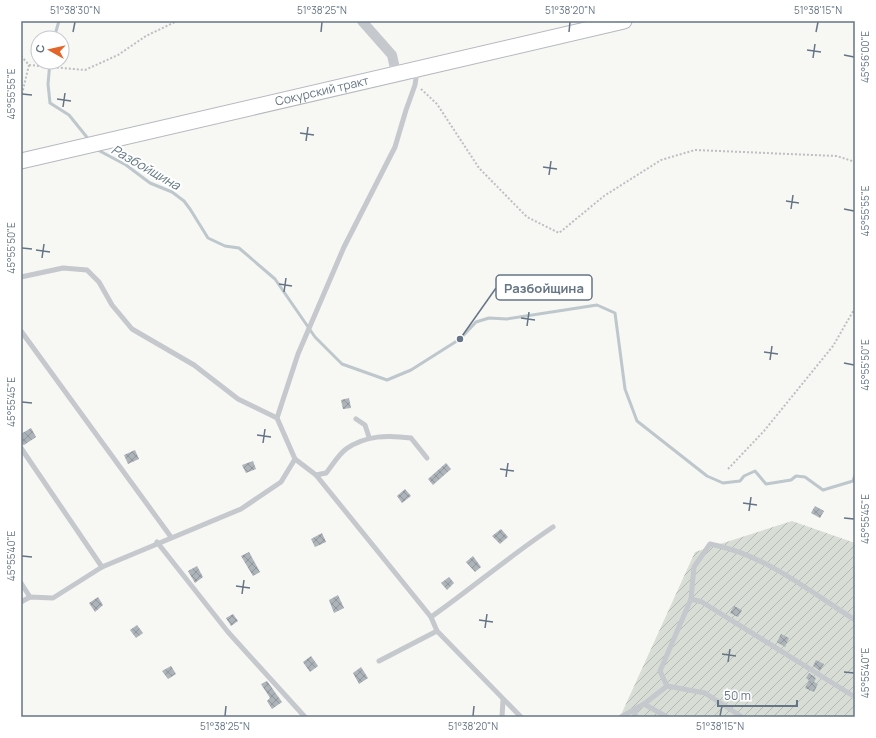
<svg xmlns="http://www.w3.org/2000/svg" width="876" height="738" font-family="Manrope,sans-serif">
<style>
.garden{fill:url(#garden-furrows)}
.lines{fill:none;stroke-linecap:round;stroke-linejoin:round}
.stream{stroke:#bdc7cc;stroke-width:3}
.building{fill:url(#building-cross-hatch)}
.secondary-casing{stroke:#b5babf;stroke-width:17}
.path{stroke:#bdbfc1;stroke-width:2;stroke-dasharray:2 2;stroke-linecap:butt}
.lane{stroke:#c5c8cc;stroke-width:5}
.street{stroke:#c5c8cc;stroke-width:10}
.secondary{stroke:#fff;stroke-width:15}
.ticks{fill:none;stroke:#667585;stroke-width:1.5}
.labels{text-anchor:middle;stroke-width:4;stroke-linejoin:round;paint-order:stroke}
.street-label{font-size:12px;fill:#667585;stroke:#fff}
.water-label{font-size:13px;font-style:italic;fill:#627681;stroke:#fff}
.leader{fill:none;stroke:#667585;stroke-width:1.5}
.callout-dot{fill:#667585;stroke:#fff;stroke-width:1.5}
.callout{fill:#fff;stroke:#667585;stroke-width:1.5}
.callout-label{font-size:13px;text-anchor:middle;font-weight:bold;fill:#667585}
.neatline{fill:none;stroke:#667585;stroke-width:1.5}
.ticks-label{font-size:10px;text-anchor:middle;fill:#667585}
</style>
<defs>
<pattern id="garden-furrows" width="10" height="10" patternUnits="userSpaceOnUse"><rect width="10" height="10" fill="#d8ded5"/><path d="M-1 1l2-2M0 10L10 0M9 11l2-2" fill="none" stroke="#b3b9b2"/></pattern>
<pattern id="building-cross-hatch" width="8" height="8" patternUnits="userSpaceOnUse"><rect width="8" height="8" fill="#acb3b9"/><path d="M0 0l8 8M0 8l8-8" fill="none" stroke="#90969c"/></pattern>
</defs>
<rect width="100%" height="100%" fill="#f7f7f4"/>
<path class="garden" d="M792,521L855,543V717H620L695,552Z"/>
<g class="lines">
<g class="stream">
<path d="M54,38L59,21"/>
<path d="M50,62L48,84L50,103L69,115L90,141"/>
<path d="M96,149L126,165L150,183L172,192L184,201L190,209L208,238L225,246L239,248L275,279L315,337L342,364L387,380L411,370L460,339L476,322L489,318L507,319L597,305L615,313L625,389L637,421L707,476L723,483L740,481L744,476L755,471L766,484L791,480L796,476L805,477L823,490L853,481L855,475"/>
</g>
</g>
<g class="building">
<path d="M349,398L351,408L343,409L341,400Z"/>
<path d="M31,428L36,437L24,445L21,444V434Z"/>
<path d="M135,450L139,459L128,464L124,455Z"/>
<path d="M253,461L256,469L246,473L242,465Z"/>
<path d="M446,463L451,469L433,485L428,479Z"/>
<path d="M405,489L411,496L402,503L397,496Z"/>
<path d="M815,506L824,511L820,518L811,513Z"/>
<path d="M501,529L508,537L500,544L492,536Z"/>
<path d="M322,533L326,542L315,547L311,539Z"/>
<path d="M249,552L260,572L253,576L241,556Z"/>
<path d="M473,556L481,567L475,572L466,562Z"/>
<path d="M197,566L203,577L195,583L188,571Z"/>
<path d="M449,577L454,583L447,590L441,583Z"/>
<path d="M338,595L344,608L334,613L329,600Z"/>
<path d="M98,597L103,605L95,612L89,603Z"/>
<path d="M734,606L742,610L738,617L730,613Z"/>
<path d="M233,614L238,621L231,626L226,618Z"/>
<path d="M137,625L143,633L136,638L130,630Z"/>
<path d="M781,634L789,638L785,647L777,642Z"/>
<path d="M311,656L318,666L310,672L303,662Z"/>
<path d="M816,660L824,664L820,671L813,666Z"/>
<path d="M171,666L176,674L168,679L162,671Z"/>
<path d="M361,667L368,678L359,684L353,673Z"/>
<path d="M809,673L816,678L814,682L818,684L814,692L805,688L809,680L806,678Z"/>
<path d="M267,681L282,702L272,709L267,701L270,698L261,684Z"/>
</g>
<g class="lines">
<defs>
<g id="secondary">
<path id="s1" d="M21,161L624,21"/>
</g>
</defs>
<use href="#secondary" class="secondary-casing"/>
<g class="path">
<path d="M21,56L29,65L21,98"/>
<path d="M29,65L85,70L118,55L146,36L177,21"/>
<path d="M421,89L437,104L479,168L527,217L559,233L604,196L661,160L695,150L837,156L855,162"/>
<path d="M728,469L764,431L833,346L855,308"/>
</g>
<g class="lane">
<path d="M417,71L415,85L406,110L395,147L344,247L298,354L277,418L295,459L316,475L431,617L437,631L521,717"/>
<path d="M21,277L63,268L87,270L99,282L112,305L132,329L194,365L238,399L277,418"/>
<path d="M21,331L171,537"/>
<path d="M356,419L365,425L369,437"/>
<path d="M21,448L102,567"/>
<path d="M316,475L326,473C332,466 338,455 346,449C366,435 388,435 411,438L427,458"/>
<path d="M157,542L228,632L305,717"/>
<path d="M21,583L30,597"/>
<path d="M691,599L702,602L855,697"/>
<path d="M21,602L30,597L53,598L102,567L241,509L281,482L295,459"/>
<path d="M431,617C472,588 511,555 553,527"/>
<path d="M379,661L437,631"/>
<path d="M667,686L660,671L691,599L694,567L710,544C764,554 809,591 855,620"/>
<path d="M644,704L667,717"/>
<path d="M502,717L503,700"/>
<path d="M621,717L644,704L667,686L705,693L742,717"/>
<path d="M634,717L637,708"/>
</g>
<path class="street" d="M362,21L392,55L396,73"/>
<use href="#secondary" class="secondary"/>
</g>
<path class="ticks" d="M73,32L75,22M321,32L322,22M569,32L570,22M816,32L818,22M807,50L821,52M844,55L854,57M813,58L815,44M22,94L32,95M57,99L71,101M63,107L65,93M300,133L314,135M306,141L308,127M543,167L557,169M549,175L551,161M786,201L799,203M791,209L793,195M844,209L854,211M22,248L32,249M36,250L50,252M42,258L44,244M279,284L292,286M284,292L286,278M521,318L535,320M527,326L529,312M764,352L778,354M770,360L772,346M844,363L854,365M22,402L32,403M257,435L271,437M263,443L265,429M500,469L514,471M506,477L508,463M743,503L757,505M749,511L751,497M844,518L854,519M22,556L32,557M236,586L250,588M242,594L244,580M479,620L493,622M485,628L487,614M722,654L736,656M728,662L730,649M844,672L854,673M225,716L226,706M473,716L474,706M720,716L722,706"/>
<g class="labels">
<g class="street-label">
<text dy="4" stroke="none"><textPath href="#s1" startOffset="309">Сокурский тракт</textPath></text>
</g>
<g class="water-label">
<text transform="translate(146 167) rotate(30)" y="5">Разбойщина</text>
</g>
</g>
<path class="leader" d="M460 339L496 288"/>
<circle class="callout-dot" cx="460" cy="339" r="4"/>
<rect class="callout" x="496" y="275" width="96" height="25" rx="4"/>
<g class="callout-label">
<text x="544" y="293">Разбойщина</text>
</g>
<rect width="876" height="738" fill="none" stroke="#ffffff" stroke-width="44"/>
<g transform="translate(50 50) rotate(278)"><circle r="19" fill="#ffffff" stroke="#c2c8ce"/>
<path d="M0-3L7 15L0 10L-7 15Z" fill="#e36529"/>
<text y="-6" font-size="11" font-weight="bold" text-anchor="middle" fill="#667585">С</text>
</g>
<path d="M718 700v6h79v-6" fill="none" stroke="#667585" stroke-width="2"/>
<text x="724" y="700" font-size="12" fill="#667585" stroke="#ffffff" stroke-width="3" paint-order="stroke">50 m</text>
<rect x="22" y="22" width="832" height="694" class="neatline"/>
<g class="ticks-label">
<text x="75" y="14">51°38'30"N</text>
<text x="322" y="14">51°38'25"N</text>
<text x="570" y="14">51°38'20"N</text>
<text x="818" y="14">51°38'15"N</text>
<text transform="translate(865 57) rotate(-90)" y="4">45°56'00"E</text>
<text transform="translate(11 94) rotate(-90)" y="4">45°55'55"E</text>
<text transform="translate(865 211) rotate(-90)" y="4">45°55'55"E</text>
<text transform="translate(11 248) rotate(-90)" y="4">45°55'50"E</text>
<text transform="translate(865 365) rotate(-90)" y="4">45°55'50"E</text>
<text transform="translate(11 402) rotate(-90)" y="4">45°55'45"E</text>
<text transform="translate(865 519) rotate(-90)" y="4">45°55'45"E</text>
<text transform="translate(11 556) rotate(-90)" y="4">45°55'40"E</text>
<text transform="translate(865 673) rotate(-90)" y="4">45°55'40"E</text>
<text x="225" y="730">51°38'25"N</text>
<text x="473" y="730">51°38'20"N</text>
<text x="720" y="730">51°38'15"N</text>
</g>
</svg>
